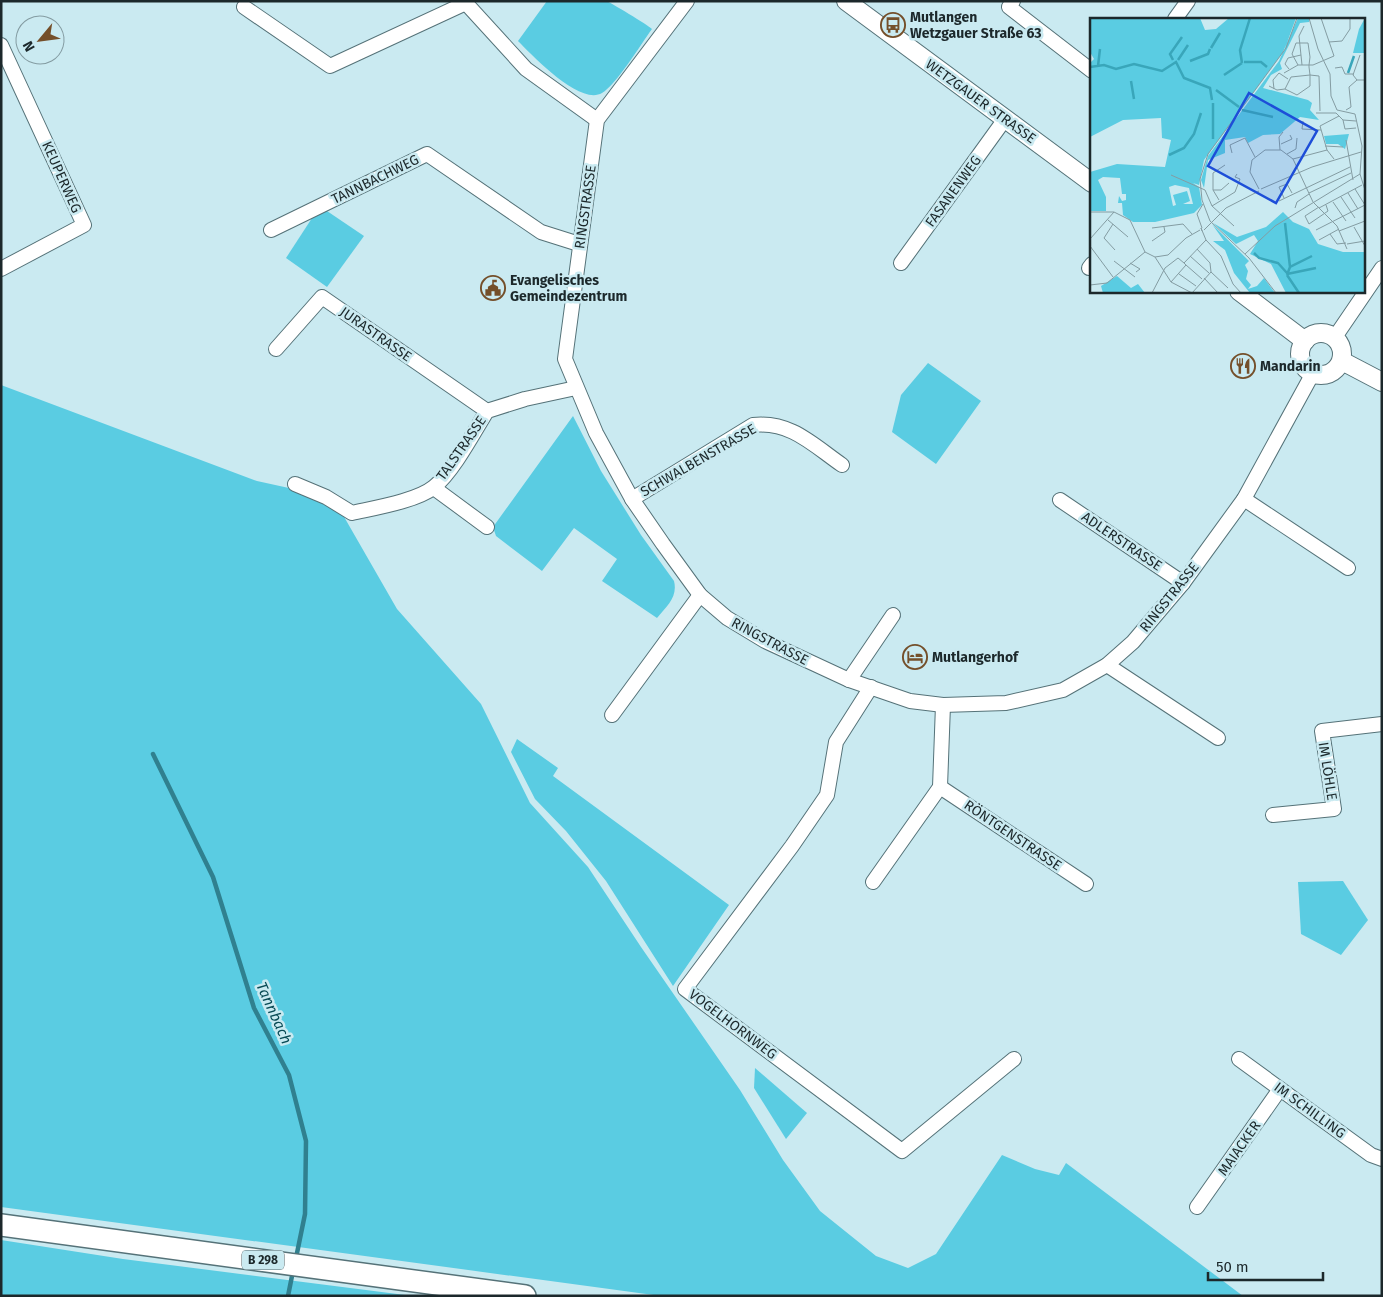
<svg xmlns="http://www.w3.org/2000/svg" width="1383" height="1297" font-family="'Fira Sans',sans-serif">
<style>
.green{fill:#5acce2}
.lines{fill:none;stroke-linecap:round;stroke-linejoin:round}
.stream{stroke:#30808f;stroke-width:4.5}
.minor-casing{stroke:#557278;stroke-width:16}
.tertiary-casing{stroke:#557278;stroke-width:20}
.primary-casing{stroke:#557278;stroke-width:24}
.minor{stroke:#fff;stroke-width:14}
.tertiary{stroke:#fff;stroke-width:18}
.primary{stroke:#fff;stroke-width:21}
.labels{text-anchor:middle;stroke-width:5;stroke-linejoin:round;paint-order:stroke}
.shield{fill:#caeaf1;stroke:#506266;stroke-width:1}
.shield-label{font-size:12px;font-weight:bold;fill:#1c282b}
.poi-label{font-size:14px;font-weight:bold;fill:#1c282b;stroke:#caeaf1;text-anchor:start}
.street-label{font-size:14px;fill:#1c282b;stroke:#caeaf1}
.water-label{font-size:15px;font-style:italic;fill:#094b55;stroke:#caeaf1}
.inset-river{fill:none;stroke:#39a6ba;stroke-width:2.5}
.inset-road{fill:none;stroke:#849ca2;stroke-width:1}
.view{fill:#1d4ed8;fill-opacity:0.15;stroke:#1d4ed8;stroke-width:2.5}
.inset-edge{fill:none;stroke:#1c282b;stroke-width:2.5}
</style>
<rect width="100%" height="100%" fill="#caeaf1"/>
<g class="green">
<path d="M547,1C562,1 593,0 606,1C610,2 648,25 652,29C641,44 616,85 602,93C580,106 533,56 518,41Z"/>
<path d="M324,209L364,236L327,287L286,258L314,215Z"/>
<path d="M928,363L981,401L936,464L892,432L901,395Z"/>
<path d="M1,385L257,481L298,490L343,515L397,609L481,704L530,803L588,867L641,947L740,1090L783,1160L820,1211L876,1256L908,1268L936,1254L1002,1155L1035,1169L1059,1175L1066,1163L1243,1296H661L1,1207Z"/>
<path d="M573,416L601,471L641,535L674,581C678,597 667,606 657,618L602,581L617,559L574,528L542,571L496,536L493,527Z"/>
<path d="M517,739L558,768L553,776L729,905L673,986L606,881L566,831L535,799L511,752Z"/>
<path d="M1343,881L1368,920L1341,955L1301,934L1298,882Z"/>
<path d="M755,1068L807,1113L786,1139L754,1088Z"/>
<path d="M1,1240L123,1259L413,1296H1Z"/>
</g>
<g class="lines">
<g class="stream">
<path d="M153,754L213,877L254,1008L289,1075L306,1141L305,1214L296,1258"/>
<path d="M288,1296L293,1271"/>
</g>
<defs>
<g id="minor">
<path d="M464,1L526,69L597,120"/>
<path d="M687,1L597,120L565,359L596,433L632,499L663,544L700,595L727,618L765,641L849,680L910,701L943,705L1006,703L1063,690L1107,665L1133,642L1183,583L1244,499L1313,373"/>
<path d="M1013,1L1009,7L1092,71"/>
<path d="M244,7L330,66L466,3"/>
<path d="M1175,19L1188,1"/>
<path d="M1,45L84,225L1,269"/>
<path d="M271,230L427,154L541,232L579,244"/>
<path d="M901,263L1005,119"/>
<path d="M1089,268L1092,264"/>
<path d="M1335,337L1382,268"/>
<path d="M276,349L322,297L487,411"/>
<path d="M295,484L326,497L352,513C374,508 417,501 434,487C453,472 474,432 487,411L525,399L576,388"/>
<path d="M434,488L487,527"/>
<path d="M632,499L753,425C791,421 813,445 842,465"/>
<path d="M1244,499L1348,568"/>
<path d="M1060,500L1183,583"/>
<path d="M1107,665L1218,738"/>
<path d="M849,680L893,615"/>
<path d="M871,687L836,742L827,795L792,846L685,989L902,1151L1014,1059"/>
<path d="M612,715L700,595"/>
<path d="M940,787L1086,884"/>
<path d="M1273,815L1334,809L1322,731L1382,724"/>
<path d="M873,882L940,787L943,705"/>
<path d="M1239,1059L1371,1155L1382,1159"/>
<path d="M1197,1207L1280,1089"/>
</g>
<g id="tertiary">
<path d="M846,1L1092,183"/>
<path d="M1239,291L1305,341"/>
<circle cx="1321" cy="354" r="21"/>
<path d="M1342,361L1382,382"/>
</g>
<path id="primary" d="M1,1225L525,1296"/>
</defs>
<use href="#minor" class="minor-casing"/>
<use href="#tertiary" class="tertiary-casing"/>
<use href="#primary" class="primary-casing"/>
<use href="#minor" class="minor"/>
<use href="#tertiary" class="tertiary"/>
<use href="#primary" class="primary"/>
</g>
<defs>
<symbol id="bus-ring" viewBox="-11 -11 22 22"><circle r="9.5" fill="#caeaf1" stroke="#744f2a" stroke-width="1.5"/><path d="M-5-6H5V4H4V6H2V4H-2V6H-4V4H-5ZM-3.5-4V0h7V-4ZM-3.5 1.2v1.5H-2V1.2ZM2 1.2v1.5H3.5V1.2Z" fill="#744f2a"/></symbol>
<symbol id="civic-ring" viewBox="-11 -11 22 22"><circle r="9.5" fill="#caeaf1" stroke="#744f2a" stroke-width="1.5"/><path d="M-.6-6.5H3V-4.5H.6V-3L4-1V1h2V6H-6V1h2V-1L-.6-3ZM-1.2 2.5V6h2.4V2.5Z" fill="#744f2a"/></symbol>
<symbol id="restaurant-ring" viewBox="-11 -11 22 22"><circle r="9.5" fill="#caeaf1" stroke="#744f2a" stroke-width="1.5"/><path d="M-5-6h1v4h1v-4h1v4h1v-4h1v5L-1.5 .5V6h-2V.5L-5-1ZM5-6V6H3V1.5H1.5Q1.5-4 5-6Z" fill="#744f2a"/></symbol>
<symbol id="hotel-ring" viewBox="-11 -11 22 22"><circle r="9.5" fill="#caeaf1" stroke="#744f2a" stroke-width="1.5"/><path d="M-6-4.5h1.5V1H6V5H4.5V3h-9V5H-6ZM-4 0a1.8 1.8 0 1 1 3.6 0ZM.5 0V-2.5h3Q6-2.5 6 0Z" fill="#744f2a"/></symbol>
</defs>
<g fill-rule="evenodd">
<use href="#bus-ring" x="879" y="11" width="28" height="28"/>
<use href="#civic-ring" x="479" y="274" width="28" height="28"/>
<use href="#restaurant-ring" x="1229" y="352" width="28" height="28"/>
<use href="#hotel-ring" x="901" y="643" width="28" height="28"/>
</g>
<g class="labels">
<rect class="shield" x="242" y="1250.5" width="42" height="19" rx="4"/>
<g class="shield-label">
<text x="263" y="1264">B 298</text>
</g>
<g class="poi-label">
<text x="910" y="22">Mutlangen<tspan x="910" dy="16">Wetzgauer Straße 63</tspan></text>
<text x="510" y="285">Evangelisches<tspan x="510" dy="16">Gemeindezentrum</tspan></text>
<text x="1260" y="371">Mandarin</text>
<text x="932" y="662">Mutlangerhof</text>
</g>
<g class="street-label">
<text transform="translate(981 101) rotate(36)" y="5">WETZGAUER STRASSE</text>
<text transform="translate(62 177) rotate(66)" y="5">KEUPERWEG</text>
<text transform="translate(375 179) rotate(-26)" y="5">TANNBACHWEG</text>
<text transform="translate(953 191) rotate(-54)" y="5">FASANENWEG</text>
<text transform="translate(585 207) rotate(-82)" y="5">RINGSTRASSE</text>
<text transform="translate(376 334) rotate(35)" y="5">JURASTRASSE</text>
<text transform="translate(461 448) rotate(-55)" y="5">TALSTRASSE</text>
<text transform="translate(698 460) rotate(-30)" y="5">SCHWALBENSTRASSE</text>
<text transform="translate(1122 541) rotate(34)" y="5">ADLERSTRASSE</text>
<text transform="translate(1169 597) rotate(-51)" y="5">RINGSTRASSE</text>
<text transform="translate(770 641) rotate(28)" y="5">RINGSTRASSE</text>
<text transform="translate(1328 771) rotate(81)" y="5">IM LÖHLE</text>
<text transform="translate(1013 835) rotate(34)" y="5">RÖNTGENSTRASSE</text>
<text transform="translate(733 1024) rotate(37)" y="5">VOGELHORNWEG</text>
<text transform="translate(1310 1110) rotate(36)" y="5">IM SCHILLING</text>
<text transform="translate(1239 1148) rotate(-55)" y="5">MAIACKER</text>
</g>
<g class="water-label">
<text transform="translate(274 1013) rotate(66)" y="5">Tannbach</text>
</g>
</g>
<g transform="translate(1090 18)">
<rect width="275" height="275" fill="#caeaf1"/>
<path d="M0,0H110L115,12L126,11L139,0H206L194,33L114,142L109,167L103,165L109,169L112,187L104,195L65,204H43L33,197L32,185H28L29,178L32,183L36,182V176H32L30,160L13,159L8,162L16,179V193H0V154L27,146L75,149L81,122L72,120L71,100L33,102L0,119V45L4,41L0,34ZM85,167L99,170L103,186H93L100,183L97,173L83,177L86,187L83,188L79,169ZM208,0H220L219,4L210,5L190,45L192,51L181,57L173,70L218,82L222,85L220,92L229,102L210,99L190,116L173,117L158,125L155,119L135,122V135L118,142L114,170L111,162L118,138L189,43ZM275,0V35H263L269,11ZM259,116L255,131L248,126H236L234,118ZM193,194L203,204L219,211L228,226L253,234H275V275H196L181,246L160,236L168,223L164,217L146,226L123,205L147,219L176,209ZM122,206L159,243L155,247L158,253L156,261L161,267L158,271L167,268L174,260L185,275H160L144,255L135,232L123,223H134ZM27,258L41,270L48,266L55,275H13L11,268Z" fill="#5acce2" fill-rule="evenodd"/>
<path class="inset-river" d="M121,30L130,15M83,42L80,36L92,19M88,42L98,27M100,43L118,36L120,31M154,44H171L177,49M152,45L150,32L160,0M8,48L10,31M0,49L14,47L26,51L44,46L72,53L86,44L94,60L120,70L122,82M258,55L264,38M134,57L152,45M41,63L44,81M126,72L149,89M123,85V121M152,92L183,99M79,137L94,130L104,116L111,95M195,205L200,249M164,235L169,240L188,245L197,255M197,256L226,250M197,257L200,249L222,238M197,257L209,275"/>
<path class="inset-road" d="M219,0L228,31L240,56L241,78L247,92M239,24L252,23L260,11V0M270,37L263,57L267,62H275M212,47L209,18L214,8M245,50L252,49L255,56H264M199,51L195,46L198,40L211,37M194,55L208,47M179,68L187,72L195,71M184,71L183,62L189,55L198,61M247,92L265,96M256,92L261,89L259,69L267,62M230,93L229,58L220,57L201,59L195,71L207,77L220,68V57L219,49V47L220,39L218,25H206L202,36L208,47H223L244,38L231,0M226,95H246M246,95L253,102L266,103M253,102L255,111L266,110M213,103L212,111L231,112M256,122L263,162M191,126L202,121L200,117M235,128L253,129M190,132L189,119L193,114M142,135L140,127L155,120L165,139M197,136L206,131L207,120M203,141L237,132M244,141L237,132L230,108L249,98M270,156L275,172M81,157L115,172L122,188L144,208M169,171L160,154L162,142L175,132H191L203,141L223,184L247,208L257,231M171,171L222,149L271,134M265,171L275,187M123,172H131L139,165M219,175L261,155M258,175L268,191M251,179L265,200M194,180L189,169L197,166L202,175M129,182L123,172V155L135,147M189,183L260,149M243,184L256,203M122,188L145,174L150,161L145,159L147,156M229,189L215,198L219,206L238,193L236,187M205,190L207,184L219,176M229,190L272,167M0,194H24L40,202L55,234M18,202L38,219M23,206L14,220L25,232M264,209L275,228M62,210L93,206L102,216M112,210L107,196L113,186M114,212L136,190L169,173M226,212L275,187M112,213L111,210L116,222L131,238L143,266L151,275M249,213L275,203M240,216L247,226L256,225M0,221L24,194M229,222L249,211M62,223L75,214L74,209M257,226L275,223M0,228L23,259M107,231L120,245L121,254M55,234L65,239L78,237L96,220L110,212M155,236L185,208L270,156L272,128L265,96M100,238L119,255M65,239L81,264L102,275M24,243L45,259M40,245L50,251L46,254M96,247L112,261M121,254L138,270M89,256L106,268M114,260L128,275M81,264L96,247L94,245L116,222M0,267L17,265L55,234M62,275L75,250L88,240L94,245M102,275L121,254M186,275L159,240L120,203L112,182L110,161L118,136L196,30L207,0"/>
<path class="view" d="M159,75L227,113L186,185L118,148Z"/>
<rect width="275" height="275" class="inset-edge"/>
</g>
<rect width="1383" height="1297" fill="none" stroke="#1c282b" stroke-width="5"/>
<g transform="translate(40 40) rotate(241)"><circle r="24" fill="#caeaf1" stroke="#849ca2"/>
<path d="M0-4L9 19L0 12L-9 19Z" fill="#744f2a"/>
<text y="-8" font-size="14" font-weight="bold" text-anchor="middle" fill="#1c282b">N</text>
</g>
<path d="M1208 1272v8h115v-8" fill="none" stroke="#1c282b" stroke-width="2.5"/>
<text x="1216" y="1272" font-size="15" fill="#1c282b" stroke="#caeaf1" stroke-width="4" paint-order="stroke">50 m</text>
</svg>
